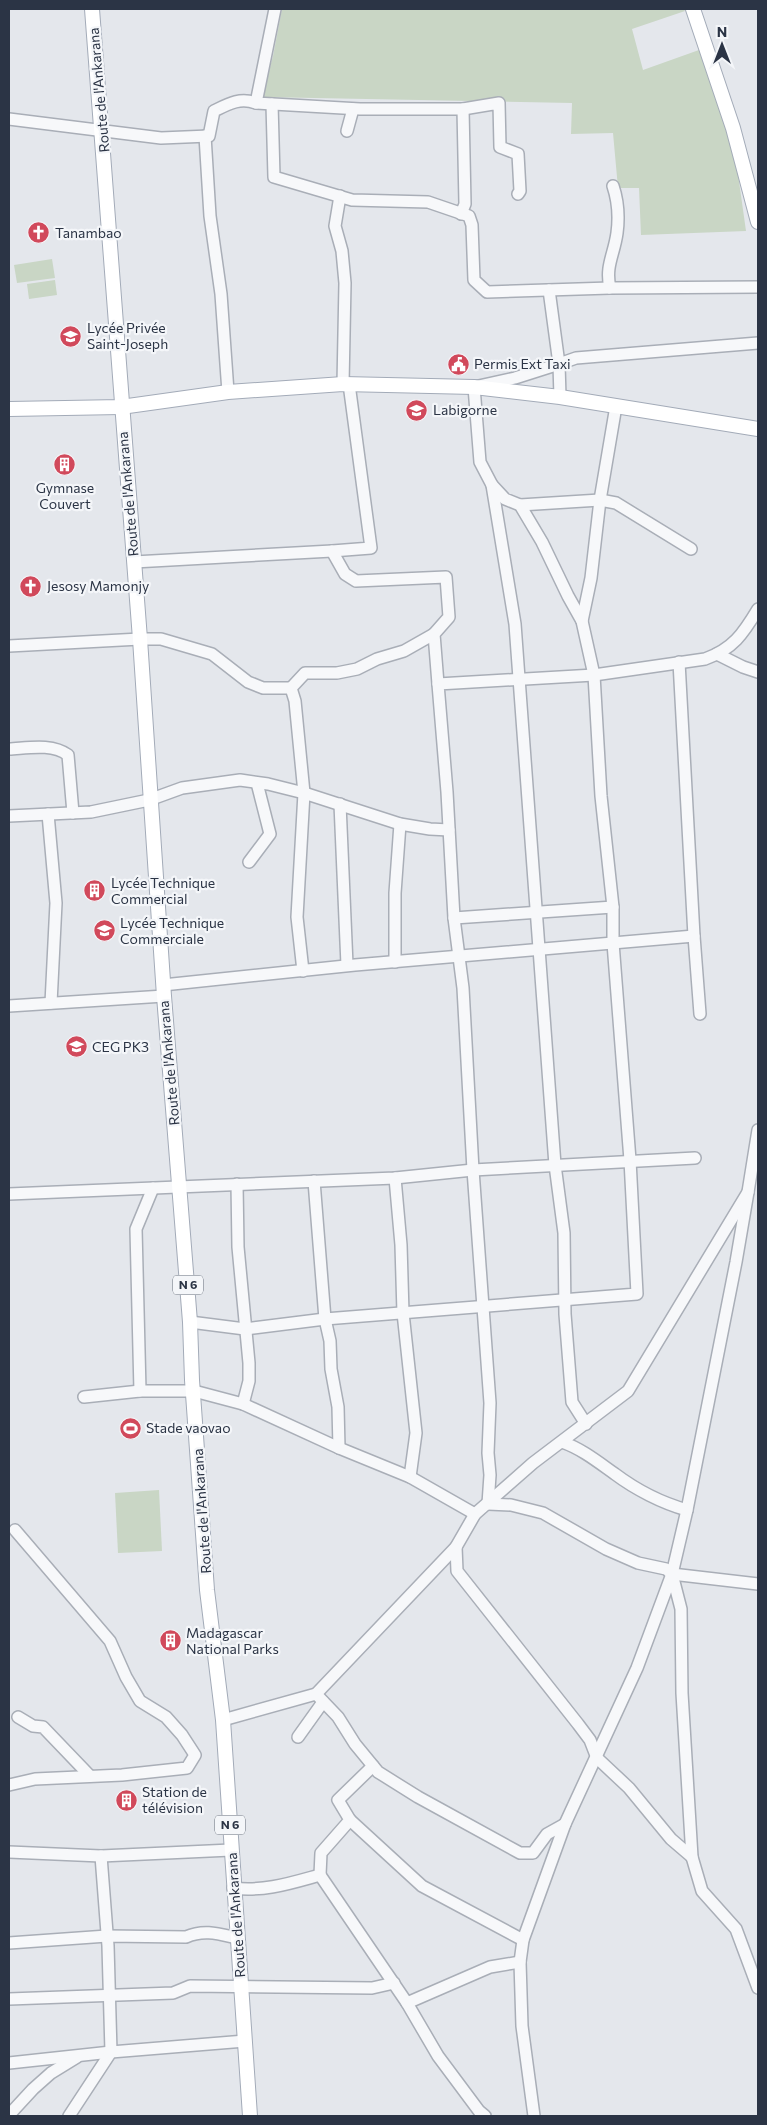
<svg xmlns="http://www.w3.org/2000/svg" width="767" height="2125" font-family="Commissioner,sans-serif">
<style>
.green{fill:#c9d6c5}
.lines{fill:none;stroke-linecap:round;stroke-linejoin:round}
.minor-casing{stroke:#a9aeb7;stroke-width:14}
.major-casing{stroke:#a3abb8;stroke-width:16}
.minor{stroke:#f7f8fa;stroke-width:11}
.major{stroke:#fff;stroke-width:14}
.labels{text-anchor:middle;stroke-width:4.5;stroke-linejoin:round;paint-order:stroke}
.shield{fill:#f4f6f9;stroke:#676e7b;stroke-width:1}
.shield-label{font-size:12px;font-weight:bold;fill:#2b3445}
.street-label{font-size:14px;fill:#2b3445;stroke:#f4f6f9}
.poi-label{font-size:14px;fill:#2b3445;stroke:#f4f6f9;text-anchor:start}
</style>
<rect width="100%" height="100%" fill="#e4e7ec"/>
<g class="green">
<path d="M282,9H684L685,11L632,29L643,70L699,50L735,153L746,231L641,235L639,188H618L613,133L571,134L572,103L262,97L273,56Z"/>
<path d="M52,259L55,278L17,283L14,265Z"/>
<path d="M55,280L57,295L29,299L27,284Z"/>
<path d="M159,1490L162,1551L118,1553L115,1493Z"/>
</g>
<g class="lines">
<defs>
<g id="minor">
<path d="M275,9L256,103L360,109H463L465,204L461,214"/>
<path d="M272,104L274,177L352,200L428,202L469,216L472,225L474,280L487,292L610,288L758,287"/>
<path d="M463,109L499,103L500,147L518,154L520,191L518,194"/>
<path d="M9,119L161,138L209,136L214,111C228,104 240,97 256,103"/>
<path d="M347,131L353,109"/>
<path d="M205,136L210,216L221,294L228,392"/>
<path d="M340,196L335,226L342,251L345,283L343,384"/>
<path d="M610,288C605,266 614,255 617,233C619,218 618,201 613,186"/>
<path d="M549,290L559,364L515,378L474,387L480,462L492,485L515,624L555,1165L564,1233L565,1314L572,1402L586,1424"/>
<path d="M560,397L559,364L576,358L758,343"/>
<path d="M520,505L600,500L616,503L691,549"/>
<path d="M332,551L371,548L349,384"/>
<path d="M134,562L332,551L345,574L356,581L446,577L449,617L434,634L438,684"/>
<path d="M758,609C743,634 733,649 705,659L594,675L438,684L447,792L454,918L463,988L473,1170L490,1403L488,1453L490,1475L488,1504L511,1505L543,1513L606,1549L638,1563L666,1569L672,1574L758,1584"/>
<path d="M582,621L591,578L600,500L616,406"/>
<path d="M9,646L140,639H161L212,654L248,682L263,688H291"/>
<path d="M717,654L743,667L758,672"/>
<path d="M679,662L694,936"/>
<path d="M9,749C28,748 52,743 68,755L73,813"/>
<path d="M340,804L347,965"/>
<path d="M48,814L56,903L51,1003"/>
<path d="M9,816L91,812L149,800L182,788L240,780L268,784L304,793L400,824L430,829L449,830"/>
<path d="M249,862L270,834L257,783"/>
<path d="M454,918L613,907"/>
<path d="M395,962V893L400,824"/>
<path d="M303,971L297,917L304,793L295,701L291,688L305,673H337L357,669L377,659L404,651L434,634"/>
<path d="M163,985L355,965L694,936L700,1014"/>
<path d="M9,1006L164,996"/>
<path d="M395,1178L401,1245L403,1313L416,1433L410,1477"/>
<path d="M314,1181L325,1319L330,1341L331,1369L338,1407L339,1448"/>
<path d="M237,1184L238,1247L249,1363V1381L243,1404"/>
<path d="M9,1194L395,1178L473,1170L695,1158"/>
<path d="M190,1322L245,1329L325,1319L637,1294L630,1160L613,943V907L601,796L594,675L582,621L568,596L542,542L520,505L505,499L492,485"/>
<path d="M140,1391L136,1229L153,1188"/>
<path d="M84,1397L140,1391H194L243,1404L339,1448L410,1477L475,1514"/>
<path d="M562,1442C582,1449 598,1462 615,1474C635,1489 662,1503 687,1510"/>
<path d="M456,1547L457,1571L578,1724L590,1740L597,1758L629,1788L671,1839L692,1857"/>
<path d="M672,1574L681,1609L682,1693L692,1857L702,1891L736,1929L758,1988"/>
<path d="M316,1694L338,1717L355,1744L378,1772L418,1797L520,1853H533L547,1834L565,1824"/>
<path d="M18,1717L33,1726L43,1727L90,1776"/>
<path d="M223,1720L316,1694L456,1547L475,1514L533,1463L628,1391L748,1192L758,1130"/>
<path d="M298,1737L323,1702"/>
<path d="M9,1785L35,1779L122,1775L187,1768L195,1755L182,1735L166,1717L140,1701L126,1677L110,1641L15,1530"/>
<path d="M350,1820L422,1886L523,1940"/>
<path d="M9,1852L101,1856L231,1850"/>
<path d="M320,1875L321,1853L350,1820L338,1800L373,1766"/>
<path d="M233,1888C264,1892 291,1883 320,1875L407,2003L438,2056L479,2111L485,2116"/>
<path d="M9,1943L107,1936L186,1937C204,1929 219,1934 237,1938"/>
<path d="M9,1999L173,1993L190,1986L372,1988L394,1983"/>
<path d="M407,2003L490,1967L520,1962"/>
<path d="M9,2063L111,2052L245,2041"/>
<path d="M9,2115L33,2089L51,2073L77,2057"/>
<path d="M69,2116L111,2052L108,1946L101,1856"/>
<path d="M534,2116L522,2026L520,1962L523,1940L565,1824L637,1668L672,1574L687,1510L736,1262L748,1192"/>
</g>
<g id="major">
<path d="M92,9L140,639L164,996L190,1322L192,1380L207,1590L223,1720L250,2116"/>
<path d="M693,9L733,128L758,222"/>
<path d="M9,409L121,407L228,392L343,384L474,387L560,397L758,429"/>
</g>
</defs>
<use href="#minor" class="minor-casing"/>
<use href="#major" class="major-casing"/>
<use href="#minor" class="minor"/>
<use href="#major" class="major"/>
</g>
<defs>
<symbol id="church-disc" viewBox="-11 -11 22 22"><circle r="9.5" fill="#d1495b" stroke="#f4f6f9"/><path d="M-1.2-6h2.4v3.5h3.3v2.4h-3.3V6h-2.4V-.1h-3.3v-2.4h3.3Z" fill="#fff"/></symbol>
<symbol id="school-disc" viewBox="-11 -11 22 22"><circle r="9.5" fill="#d1495b" stroke="#f4f6f9"/><path d="M0-5L7-2L0 1L-7-2ZM-4 1L0 2.5L4 1V4Q0 6-4 4Z" fill="#fff"/></symbol>
<symbol id="civic-disc" viewBox="-11 -11 22 22"><circle r="9.5" fill="#d1495b" stroke="#f4f6f9"/><path d="M-.6-6.5H3V-4.5H.6V-3L4-1V1h2V6H-6V1h2V-1L-.6-3ZM-1.2 2.5V6h2.4V2.5Z" fill="#fff"/></symbol>
<symbol id="building-disc" viewBox="-11 -11 22 22"><circle r="9.5" fill="#d1495b" stroke="#f4f6f9"/><path d="M-4-6H4V6H1V3H-1V6H-4ZM-2.5-4.3h1.7v1.8h-1.7ZM.8-4.3h1.7v1.8H.8ZM-2.5-1h1.7V.8h-1.7ZM.8-1h1.7V.8H.8Z" fill="#fff"/></symbol>
<symbol id="stadium-disc" viewBox="-11 -11 22 22"><circle r="9.5" fill="#d1495b" stroke="#f4f6f9"/><path d="M0-5a6.5 5 0 1 0 0 10a6.5 5 0 1 0 0-10ZM-3.5-1.8h7v3.6h-7Z" fill="#fff"/></symbol>
</defs>
<g fill-rule="evenodd">
<use href="#church-disc" x="26" y="220" width="25" height="25"/>
<use href="#school-disc" x="58" y="324" width="25" height="25"/>
<use href="#civic-disc" x="446" y="352" width="25" height="25"/>
<use href="#school-disc" x="404" y="398" width="25" height="25"/>
<use href="#building-disc" x="52" y="452" width="25" height="25"/>
<use href="#church-disc" x="18" y="574" width="25" height="25"/>
<use href="#building-disc" x="82" y="878" width="25" height="25"/>
<use href="#school-disc" x="92" y="918" width="25" height="25"/>
<use href="#school-disc" x="64" y="1034" width="25" height="25"/>
<use href="#stadium-disc" x="118" y="1416" width="25" height="25"/>
<use href="#building-disc" x="158" y="1628" width="25" height="25"/>
<use href="#building-disc" x="114" y="1788" width="25" height="25"/>
</g>
<g class="labels">
<g class="shield">
<rect x="173" y="1275.5" width="30" height="19" rx="4"/>
<rect x="215" y="1815.5" width="30" height="19" rx="4"/>
</g>
<g class="shield-label">
<text x="188" y="1289">N 6</text>
<text x="230" y="1829">N 6</text>
</g>
<g class="street-label">
<text transform="translate(99 90) rotate(-95)" y="5">Route de l'Ankarana</text>
<text transform="translate(128 494) rotate(-95)" y="5">Route de l'Ankarana</text>
<text transform="translate(169 1063) rotate(-95)" y="5">Route de l'Ankarana</text>
<text transform="translate(202 1511) rotate(-94)" y="5">Route de l'Ankarana</text>
<text transform="translate(236 1915) rotate(-94)" y="5">Route de l'Ankarana</text>
</g>
<g class="poi-label">
<text x="55" y="238">Tanambao</text>
<text x="87" y="333">Lycée Privée<tspan x="87" dy="16">Saint-Joseph</tspan></text>
<text x="474" y="369">Permis Ext Taxi</text>
<text x="433" y="415">Labigorne</text>
<text x="65" y="493" text-anchor="middle">Gymnase<tspan x="65" dy="16">Couvert</tspan></text>
<text x="47" y="591">Jesosy Mamonjy</text>
<text x="111" y="888">Lycée Technique<tspan x="111" dy="16">Commercial</tspan></text>
<text x="120" y="928">Lycée Technique<tspan x="120" dy="16">Commerciale</tspan></text>
<text x="92" y="1052">CEG PK3</text>
<text x="146" y="1433">Stade vaovao</text>
<text x="186" y="1638">Madagascar<tspan x="186" dy="16">National Parks</tspan></text>
<text x="142" y="1797">Station de<tspan x="142" dy="16">télévision</tspan></text>
</g>
</g>
<rect width="767" height="2125" fill="none" stroke="#2b3445" stroke-width="20"/>
<g transform="translate(722 45)" stroke="#f4f6f9" stroke-width="4" paint-order="stroke">
<path d="M0-4L9 19L0 12L-9 19Z" fill="#2b3445"/>
<text y="-8" font-size="14" font-weight="bold" text-anchor="middle" fill="#2b3445">N</text>
</g>
</svg>
